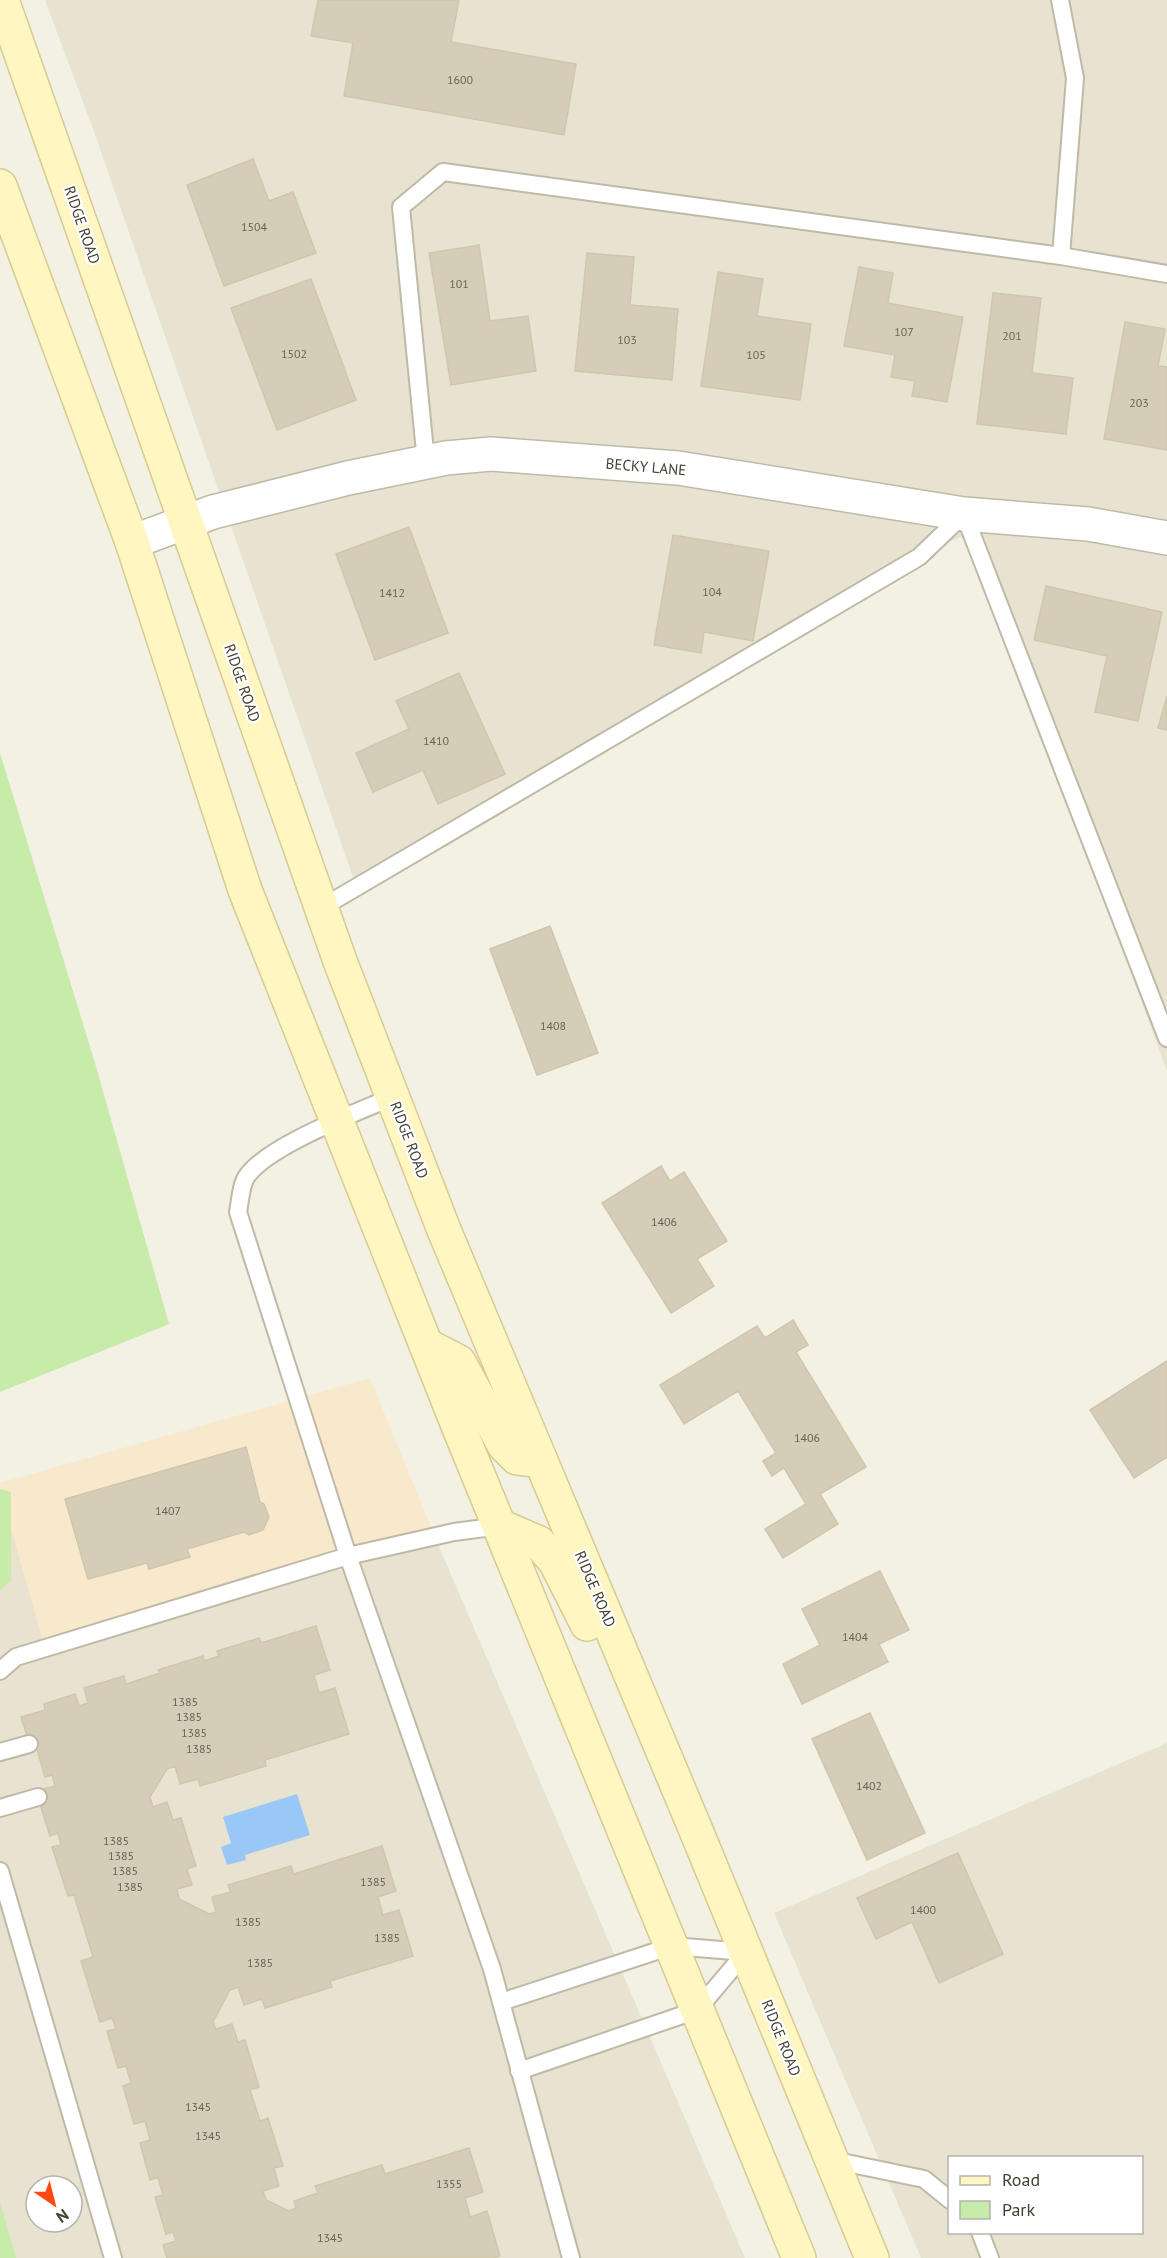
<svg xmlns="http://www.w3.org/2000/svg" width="1167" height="2258" font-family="'PT Sans',sans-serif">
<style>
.residential{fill:#e8e3d1;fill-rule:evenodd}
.commercial{fill:#f8e9cd}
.green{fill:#c7eba9}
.water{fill:#9ac8f6}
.building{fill:#d6cdb8;stroke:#d1c6ab;stroke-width:1.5}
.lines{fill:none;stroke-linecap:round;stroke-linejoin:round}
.service-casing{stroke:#bfb9a6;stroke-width:20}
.minor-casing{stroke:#bfb9a6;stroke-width:36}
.secondary-casing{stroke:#d7cb90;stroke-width:36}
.service{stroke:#fff;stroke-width:16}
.minor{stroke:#fff;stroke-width:33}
.secondary{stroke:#fff6c2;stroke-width:33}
.labels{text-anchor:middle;stroke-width:4.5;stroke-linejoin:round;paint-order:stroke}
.number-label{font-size:12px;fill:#6a6354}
.street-label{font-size:15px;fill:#464033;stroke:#fff}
</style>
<rect width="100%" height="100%" fill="#f3f0e4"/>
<g class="residential">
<path d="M45,0H1167V1071L969,534L889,564L354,880L92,126Z"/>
<path d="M0,1490L437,1542L745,2258H15L0,2205ZM36,2186H72V2222H36Z"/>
<path d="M1167,1743V2258H921L774,1913ZM950,2158H1142V2232H950Z"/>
</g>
<path class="commercial" d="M370,1378L437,1542L46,1652L0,1490V1483Z"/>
<g class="green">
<path d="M0,753L95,1063L169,1324L0,1392Z"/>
<path d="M0,1489L11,1492V1580L0,1590Z"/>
<path d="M0,2201L16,2258H0Z"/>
</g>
<path class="water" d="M297,1794L310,1835L245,1855L246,1860L227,1865L221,1847L231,1843L223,1817Z"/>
<g class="building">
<path d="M318,0H459L451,42L576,64L564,135L344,96L353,43L311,36Z"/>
<path d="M253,159L269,201L293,192L316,253L224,286L187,185Z"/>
<path d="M479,245L490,321L528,316L536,371L451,385L429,253Z"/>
<path d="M587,253L634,257L630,305L678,309L672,380L575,371Z"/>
<path d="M859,267L893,273L888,303L963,317L947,402L912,396L915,381L891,377L895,355L844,346Z"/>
<path d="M718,272L763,279L757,316L811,324L800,400L701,386Z"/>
<path d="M311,279L356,400L277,430L231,308Z"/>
<path d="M993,293L1041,298L1032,373L1073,378L1066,434L977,424Z"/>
<path d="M1125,322L1165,329L1158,366L1167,367V450L1104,439Z"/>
<path d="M409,527L448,633L375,660L336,554Z"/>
<path d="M673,535L769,551L753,641L704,632L701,653L654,645Z"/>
<path d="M1046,586L1162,612L1138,721L1095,712L1107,656L1034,640Z"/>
<path d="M459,673L505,774L438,804L423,770L373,792L356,753L409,729L396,701Z"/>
<path d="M1167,696V730L1158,728Z"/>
<path d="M550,926L598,1053L537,1075L490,949Z"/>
<path d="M661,1166L670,1181L684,1172L727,1241L697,1259L714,1286L671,1313L602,1203Z"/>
<path d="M793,1320L808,1345L796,1352L866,1467L820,1494L838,1524L783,1558L765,1529L806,1504L784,1468L772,1476L763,1461L776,1453L738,1391L684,1424L660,1385L757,1326L765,1338Z"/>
<path d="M1167,1361V1457L1134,1478L1090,1410Z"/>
<path d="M246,1447L260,1502L264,1504L269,1517L263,1530L249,1535L244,1532L187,1549L190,1557L149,1569L147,1563L88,1579L65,1499Z"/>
<path d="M880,1571L909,1630L879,1644L888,1662L802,1704L783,1664L820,1645L802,1609Z"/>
<path d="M316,1626L330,1670L314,1675L319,1693L335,1688L349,1734L265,1760L266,1766L200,1786L198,1779L180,1784L175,1766L167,1769L150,1797L153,1807L167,1802L173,1820L181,1818L196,1866L187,1869L192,1885L177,1889L179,1899L209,1914L216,1912L212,1897L231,1892L228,1885L291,1866L294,1874L382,1846L396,1891L378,1897L383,1915L399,1910L413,1956L330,1981L332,1987L265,2008L262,1999L244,2005L238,1987L230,1990L213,2022L216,2029L232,2024L238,2042L245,2040L259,2087L250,2090L260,2121L268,2118L283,2166L274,2168L279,2186L263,2191L266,2200L289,2211L296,2208L294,2201L318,2193L315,2186L382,2165L385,2174L469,2148L483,2192L465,2198L470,2217L487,2211L500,2256L493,2258H167L163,2245L176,2241L173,2232L166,2234L155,2197L163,2195L158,2177L150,2180L140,2143L150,2140L145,2121L134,2124L123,2086L131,2083L126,2066L118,2068L107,2031L116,2029L112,2018L100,2022L81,1961L93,1957L74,1895L68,1896L52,1847L61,1845L58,1833L50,1836L36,1791L55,1786L52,1775L45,1777L36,1746L31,1748L21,1717L45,1710L44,1704L75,1694L79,1706L88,1703L84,1688L124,1676L126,1684L160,1673L158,1670L203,1656L204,1661L219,1656L217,1651L259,1638L261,1643Z"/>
<path d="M870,1713L925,1833L867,1860L812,1739Z"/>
<path d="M958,1853L1003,1954L939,1983L912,1922L876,1939L857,1898Z"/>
</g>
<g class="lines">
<defs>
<g id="service">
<path d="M1060,0L1075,78L1061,256"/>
<path d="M426,462L401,207L443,172L1061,256L1167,274"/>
<path d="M321,908L919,557L964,514L1167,1038"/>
<path d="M392,1097C356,1113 269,1145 247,1176C241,1184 240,1202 238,1212L348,1556L492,1969L571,2258"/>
<path d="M0,1671L16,1657L348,1556L454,1532L500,1526"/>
<path d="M0,1752L29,1744"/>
<path d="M0,1808L38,1797"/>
<path d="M0,1871L113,2258"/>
<path d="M501,2002L672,1946L746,1952"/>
<path d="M519,2071L697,2010L746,1952"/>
<path d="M832,2160L924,2179L950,2200"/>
<path d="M980,2232L990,2258"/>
</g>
<path id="minor" d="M132,542L213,512L348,478L446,458L491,454L678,468L964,514L1088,524L1167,538"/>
<g id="secondary">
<path d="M2,0L340,961L444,1230L695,1828L872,2258"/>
<path d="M0,186L132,542L245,890L459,1428L799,2258"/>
<path d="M426,1345L459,1362L504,1445L517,1458L541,1461"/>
<path d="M500,1526L539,1543L555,1561L587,1624"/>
</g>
</defs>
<use href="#service" class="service-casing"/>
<use href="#minor" class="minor-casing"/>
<use href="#secondary" class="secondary-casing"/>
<use href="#service" class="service"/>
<use href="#minor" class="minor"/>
<use href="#secondary" class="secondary"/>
</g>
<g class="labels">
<g class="number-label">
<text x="460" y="84">1600</text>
<text x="254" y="231">1504</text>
<text x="459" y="288">101</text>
<text x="904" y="336">107</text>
<text x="1012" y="340">201</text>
<text x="627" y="344">103</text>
<text x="294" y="358">1502</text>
<text x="756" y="359">105</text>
<text x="1139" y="407">203</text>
<text x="712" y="596">104</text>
<text x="392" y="597">1412</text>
<text x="436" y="745">1410</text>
<text x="553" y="1030">1408</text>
<text x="664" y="1226">1406</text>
<text x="807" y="1442">1406</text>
<text x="168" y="1515">1407</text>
<text x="855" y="1641">1404</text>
<text x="185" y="1706">1385</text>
<text x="189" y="1721">1385</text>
<text x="194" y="1737">1385</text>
<text x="199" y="1753">1385</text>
<text x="869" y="1790">1402</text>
<text x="116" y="1845">1385</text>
<text x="121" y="1860">1385</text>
<text x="125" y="1875">1385</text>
<text x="373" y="1886">1385</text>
<text x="130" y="1891">1385</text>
<text x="923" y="1914">1400</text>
<text x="248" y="1926">1385</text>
<text x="387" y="1942">1385</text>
<text x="260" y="1967">1385</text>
<text x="198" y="2111">1345</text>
<text x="208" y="2140">1345</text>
<text x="449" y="2188">1355</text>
<text x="330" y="2242">1345</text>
</g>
<g class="street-label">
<text transform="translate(82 225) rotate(71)" y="5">RIDGE ROAD</text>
<text transform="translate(646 467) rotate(5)" y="5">BECKY LANE</text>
<text transform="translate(242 683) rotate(71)" y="5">RIDGE ROAD</text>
<text transform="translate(409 1140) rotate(69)" y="5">RIDGE ROAD</text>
<text transform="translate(595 1589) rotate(67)" y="5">RIDGE ROAD</text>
<text transform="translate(781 2038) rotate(68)" y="5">RIDGE ROAD</text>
</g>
</g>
<rect x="948" y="2156" width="195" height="78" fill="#ffffff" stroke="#b5b3ad" stroke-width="1.5"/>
<rect x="960" y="2176" width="30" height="9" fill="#fff6c2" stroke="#b5b3ad" stroke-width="1.5"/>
<text x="1002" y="2186" font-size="18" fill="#464033">Road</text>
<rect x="960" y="2201" width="30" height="18" fill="#c7eba9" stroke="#b5b3ad" stroke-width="1.5"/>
<text x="1002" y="2216" font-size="18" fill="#464033">Park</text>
<g transform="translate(54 2204) rotate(145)"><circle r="28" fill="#ffffff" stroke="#b5b3ad" stroke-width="1.5"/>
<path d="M0-4.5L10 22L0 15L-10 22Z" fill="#ff490f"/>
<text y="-9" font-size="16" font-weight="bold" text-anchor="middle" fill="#464033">N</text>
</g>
</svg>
